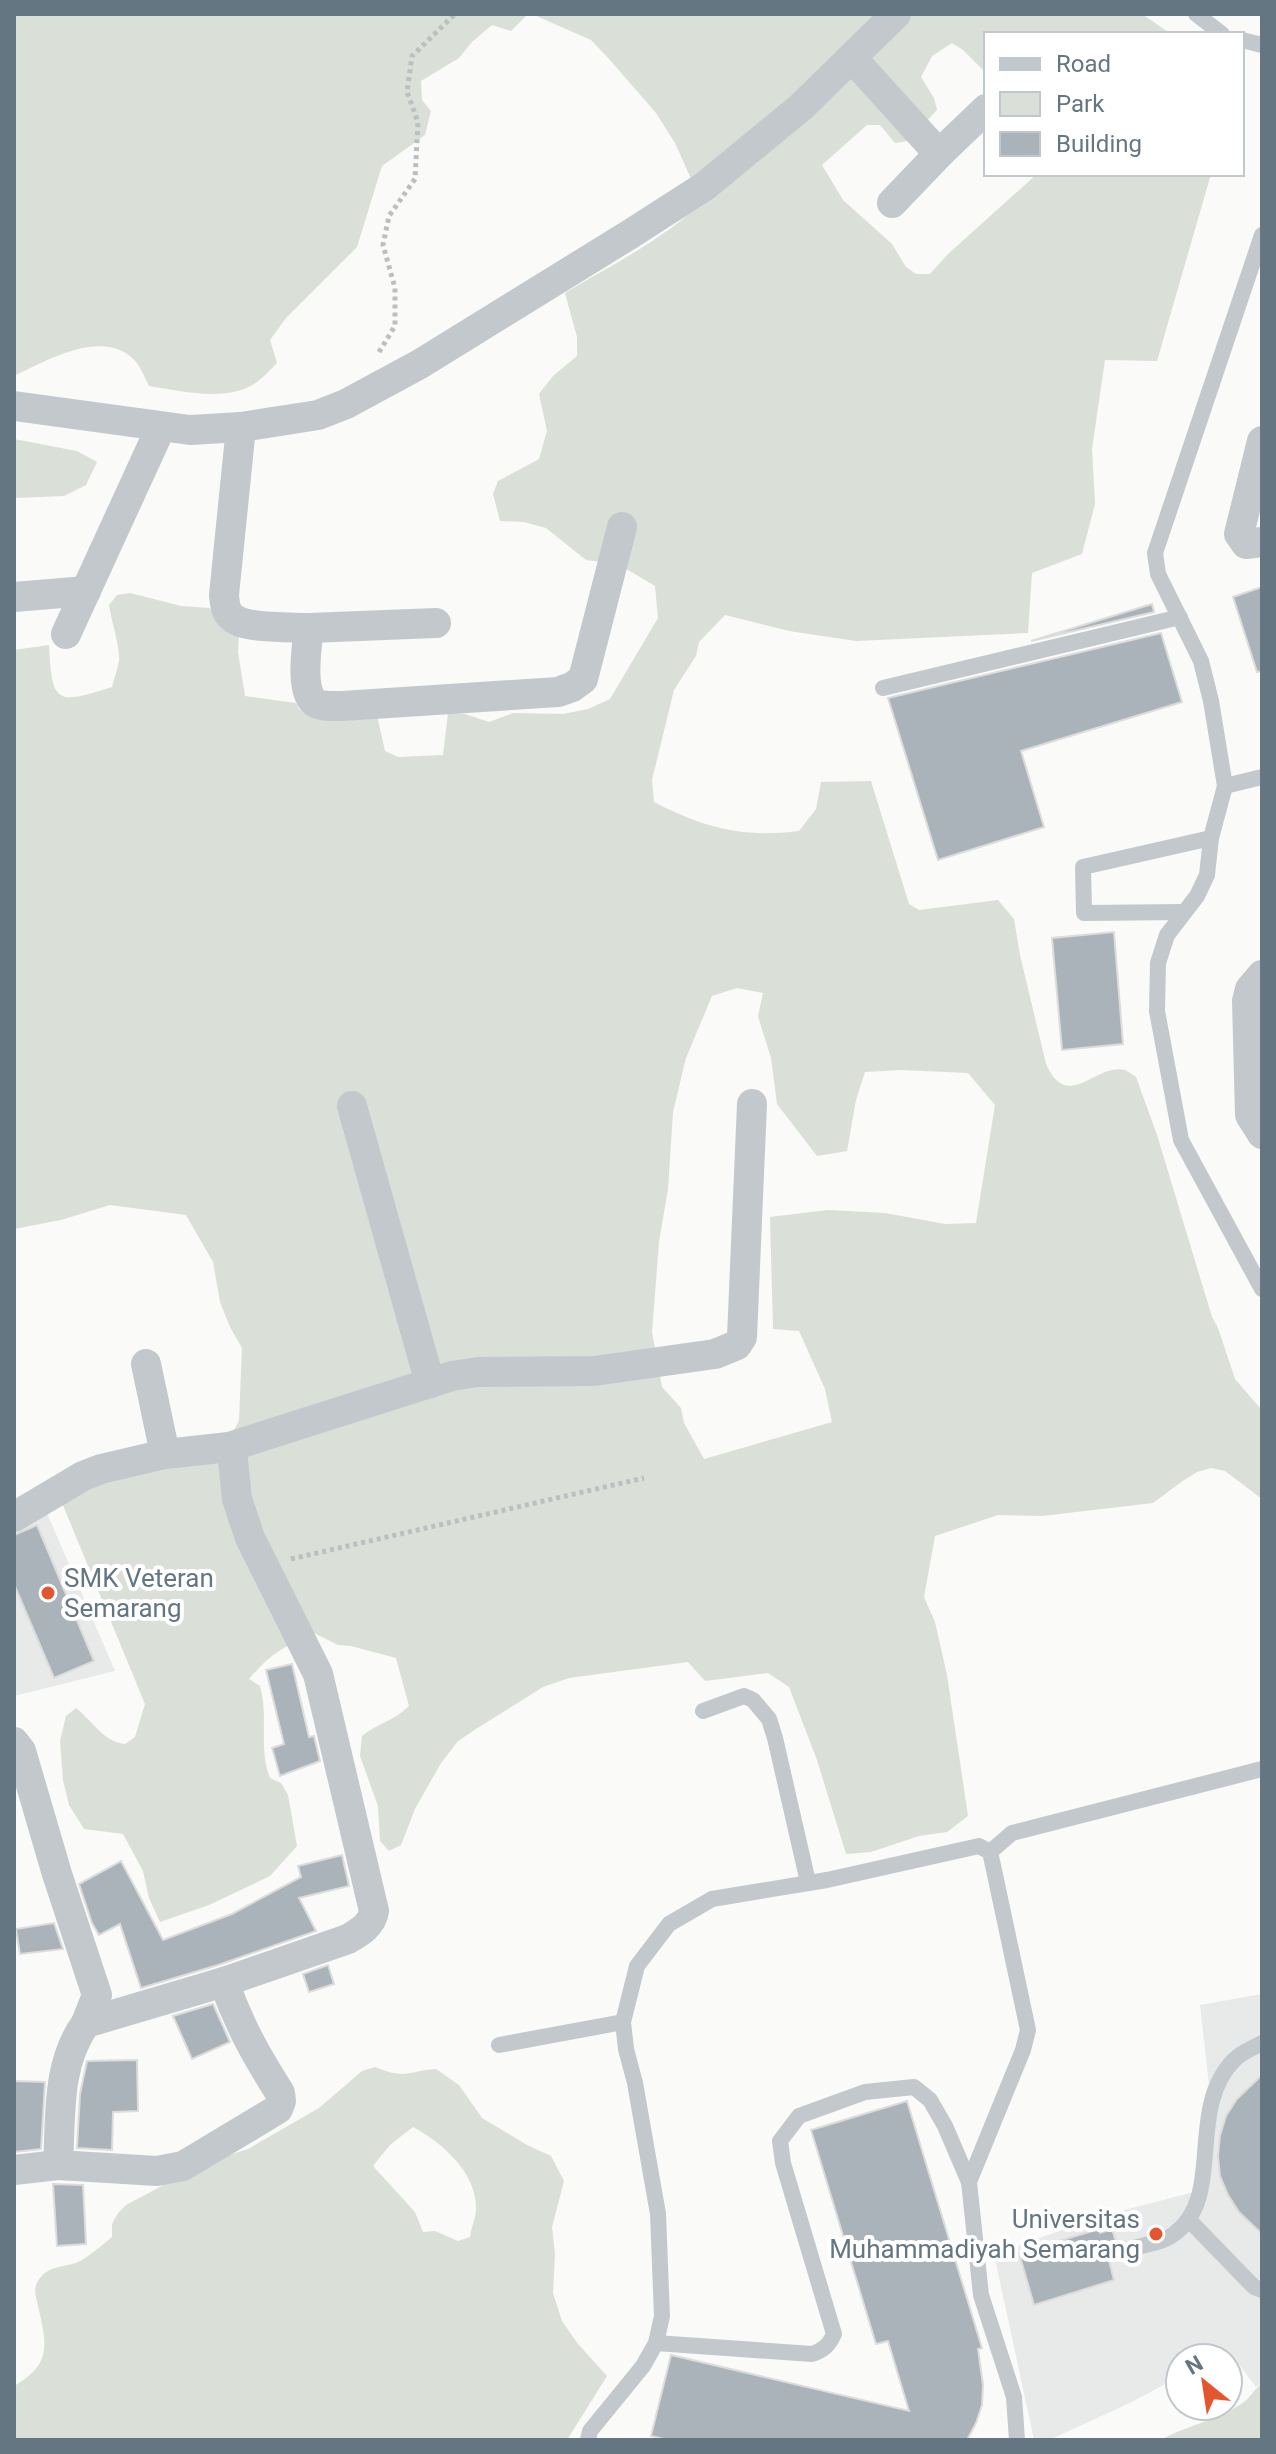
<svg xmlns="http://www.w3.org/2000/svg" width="1276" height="2454" font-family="Roboto,sans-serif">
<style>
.built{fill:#e8e9e9}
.green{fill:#dadfd7;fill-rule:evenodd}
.building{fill:#aab3b9;stroke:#dcdcda;stroke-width:2}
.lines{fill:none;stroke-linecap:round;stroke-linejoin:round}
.path{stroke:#bbbfc2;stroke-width:5;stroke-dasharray:4 4;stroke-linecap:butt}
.service{stroke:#c3c8cc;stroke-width:16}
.minor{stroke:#c3c8cc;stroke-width:30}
.poi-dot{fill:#e4572e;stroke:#fff;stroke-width:3}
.labels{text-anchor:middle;stroke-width:8;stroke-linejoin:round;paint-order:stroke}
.poi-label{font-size:26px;fill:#657683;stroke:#fff;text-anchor:start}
</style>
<rect width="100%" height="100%" fill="#fafaf8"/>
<g class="built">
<path d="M43,1504L115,1671L14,1696V1515Z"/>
<path d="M1262,1994V2384L1256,2387L1228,2350L1214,2358H1180V2376L1132,2402L1049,2440H1034L994,2254L1105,2215L1194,2192L1210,2094L1200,2005Z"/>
</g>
<g class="green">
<path d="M14,14H528L511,31L492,25L472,42L459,58L421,81L422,100L431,111L425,135L382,166L357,247L286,318L270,340L277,363C270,370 262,379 254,384C225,402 181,391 149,386C145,378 142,370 137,363C106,326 48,360 14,376Z"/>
<path d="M532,14H1142L1171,34H986V73L963,50L952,43L932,56L921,77L934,98L937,110L908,141L895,143L880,125H867L822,165L843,200L892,244L906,267L916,274H930L948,254L1037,174H1211L1157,361L1105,360L1092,449L1095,504L1082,554L1032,573L1028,633L856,641L789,631L725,615L699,642L696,656L674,690L652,780L654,802C704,828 743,838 799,831L816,809L821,782L871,781L909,904L919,910L998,900L1014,919L1020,955L1046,1064C1068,1113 1095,1063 1125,1070C1129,1072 1133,1075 1136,1077L1157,1135L1212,1317L1218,1328L1235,1379L1260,1408H1262V1499L1225,1471L1211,1468L1197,1472L1184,1480L1153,1503L1042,1516L998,1515L935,1536L924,1597L935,1622L947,1675L968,1816L947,1832L919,1836L871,1852L846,1854L817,1760L789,1687L768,1673L705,1681L688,1662L569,1678L543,1687L479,1727L458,1741L441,1763L415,1809L401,1845L389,1851L380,1841L378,1806L360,1756L362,1736C378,1723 394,1721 409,1706L396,1658L351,1646L338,1645L314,1633C284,1647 271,1653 249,1679L260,1686C269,1717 258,1748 270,1778L281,1783L288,1795L297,1846L270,1876L209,1905L160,1922L149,1898L143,1871L123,1834L84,1829L69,1805L63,1780L60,1741L66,1716L76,1708C93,1721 102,1741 125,1744L135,1737L145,1704L60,1498L93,1483L220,1456L239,1421L242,1348L230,1327L220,1302L213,1262L186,1215L110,1205L61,1220L14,1229V650L49,645C52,706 57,704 112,687C114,678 118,669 119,660C120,646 111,620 109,605L117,595L130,593L181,606L209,608L239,633L238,652L245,696L296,703L299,709L306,713L376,711L385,751L398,757L443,755L448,713L465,714L489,722L513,713L563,714L588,709L610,699L658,618L655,586L618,564L586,560L546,528L524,522L500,521L493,494L498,481L539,459L547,431L539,394L553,376L577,356V337L565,293C604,269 674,234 701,201L675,143L656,113L610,60L591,40ZM737,988L763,993L758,1016L771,1058L777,1104L817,1156L847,1151L856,1100L865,1072L901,1070L968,1073L995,1105L976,1223L945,1224L885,1213L828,1210L770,1217L773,1329L799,1331L825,1389L832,1422L704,1459L684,1423L681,1408L662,1387L652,1332L659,1242L668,1189L673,1112L686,1058L712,996Z"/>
<path d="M14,439L77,451L97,462L86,485L64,496L14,498Z"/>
<path d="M375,2067C406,2080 407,2071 436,2069L459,2085L482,2118L527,2145L551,2156L564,2181L552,2227L555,2254L553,2293L562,2321L578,2344L607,2376L567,2440H14V2386C52,2364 47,2345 38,2306C36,2297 33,2289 38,2281C49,2263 66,2269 82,2260C92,2254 102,2245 112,2237V2224L118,2213L126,2205L175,2179L223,2157L248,2149L319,2108L362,2071ZM413,2127C443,2143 478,2174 476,2211C475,2219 471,2229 470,2237L458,2241L435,2231L423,2232L415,2212L373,2166L390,2145Z"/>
<path d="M1262,2384V2440H1161C1187,2425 1219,2420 1244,2402C1251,2397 1254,2389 1262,2384Z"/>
</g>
<g class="building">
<path d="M1262,587V671L1257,672L1233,597Z"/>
<path d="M1152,604L1154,612L1031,641Z"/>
<path d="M1161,633L1182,702L1021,751L1044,827L938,860L888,698Z"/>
<path d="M1114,932L1123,1044L1062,1050L1052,938Z"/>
<path d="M37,1525L94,1661L54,1678L14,1584V1535Z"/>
<path d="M292,1664L309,1737L314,1736L320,1761L280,1776L272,1748L284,1744L266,1670Z"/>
<path d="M342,1855L349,1886L299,1898L316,1931L218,1965L141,1988L120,1924L99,1935L92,1923L79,1884L121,1861L163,1940L232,1914L301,1877L298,1866Z"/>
<path d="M54,1923L63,1949L20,1954L16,1929Z"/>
<path d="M328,1965L334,1984L309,1992L303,1974Z"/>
<path d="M213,2004L230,2042L192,2059L173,2016Z"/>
<path d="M137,2060L138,2111L113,2112L112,2150L77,2148L80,2094L87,2061Z"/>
<path d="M1262,2075V2234L1239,2212L1228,2195L1220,2176L1218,2156L1220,2136L1226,2116L1237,2099Z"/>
<path d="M14,2081L45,2082L41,2149L14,2152Z"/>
<path d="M907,2101L982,2348L978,2349L983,2385L982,2405L976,2423L967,2440H668L651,2436L671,2355L909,2411L888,2341L876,2344L811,2130Z"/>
<path d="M53,2184L83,2185L86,2244L57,2246Z"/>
<path d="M1099,2229L1100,2233L1112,2229L1116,2242L1111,2247V2256L1108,2257L1114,2280L1034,2305L1019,2253Z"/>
</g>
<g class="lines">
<g class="path">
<path d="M379,352L395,326V288L383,245L389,216L415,179L418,122L407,92L412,56L455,14"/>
<path d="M291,1559L644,1478"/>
</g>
<g class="service">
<path d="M1196,14L1222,34"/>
<path d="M1242,40L1262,45"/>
<path d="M1262,235L1155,553L1158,574L1201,661L1211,701L1225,786L1211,838L1207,875L1197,896L1167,935L1158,963L1157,1011L1181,1140L1262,1289"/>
<path d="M883,688L1180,617"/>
<path d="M1225,786L1262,777"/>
<path d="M1184,912L1084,913L1083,867L1211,838"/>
<path d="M703,1711L744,1696L753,1700L769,1719L775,1738L808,1882"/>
<path d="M990,1852L1012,1833L1262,1769"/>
<path d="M499,2045L623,2022"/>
<path d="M1189,2220L1254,2287L1262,2290"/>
<path d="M1121,2251C1135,2247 1163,2243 1174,2234C1226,2197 1185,2108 1235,2059C1242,2052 1253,2048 1262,2043"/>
<path d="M656,2343L812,2354C824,2350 829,2345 834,2334L783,2163L780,2141L799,2116L865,2092L914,2087L930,2100L945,2126L969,2182"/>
<path d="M588,2440L590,2431L643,2366L656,2343L662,2316L658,2214L635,2083L626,2049L623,2022L637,1966L669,1924L712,1899L827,1880L979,1846L990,1852L994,1870L1028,2030L1023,2050L969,2182L981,2295L1014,2397L1017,2440"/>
</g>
<g class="minor">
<path d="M853,59L939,154L892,203"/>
<path d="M939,154L986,109"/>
<path d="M14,406L190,430L241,427L318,415L346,404L420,364L632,233L705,186L801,107L896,14"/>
<path d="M241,427L224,595C225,604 225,612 233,618C246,629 292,627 309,628C307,645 299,694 316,703C323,707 334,706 342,706L558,692L572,687L583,679L622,527"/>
<path d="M1262,441L1239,534L1246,544L1262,542"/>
<path d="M14,597L86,591"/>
<path d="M309,628L436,623"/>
<path d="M66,634L161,427"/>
<path d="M1262,975L1250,989L1247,1001L1250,1115L1262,1134"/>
<path d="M352,1106L430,1383"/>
<path d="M146,1364L165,1454"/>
<path d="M14,1517L83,1476L101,1469L165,1454L229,1447L452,1376L478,1372L594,1371L715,1354L737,1345L742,1337L752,1104"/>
<path d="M14,1742L21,1751L57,1874L97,1995L86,2023"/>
<path d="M58,2165L157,2171L183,2166L278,2109L281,2101L280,2093C256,2055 239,2025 224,1982"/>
<path d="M14,2170L58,2165C61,2117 56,2064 86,2023L224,1982L348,1939C360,1932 372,1925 374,1911L318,1674L250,1538L237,1499L233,1460L229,1447"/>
</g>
</g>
<g class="poi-dot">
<circle cx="48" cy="1593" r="8"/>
<circle cx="1156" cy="2234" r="8"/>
</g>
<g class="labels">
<g class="poi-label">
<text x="64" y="1587">SMK Veteran<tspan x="64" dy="30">Semarang</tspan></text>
<text x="1140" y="2228" text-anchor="end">Universitas<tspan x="1140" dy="30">Muhammadiyah Semarang</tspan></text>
</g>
</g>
<rect width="1276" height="2454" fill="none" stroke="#657683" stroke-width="32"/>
<rect x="984" y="32" width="260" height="144" fill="#ffffff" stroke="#c1c8cd" stroke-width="2"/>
<rect x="1000" y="58" width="40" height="12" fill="#c3c8cc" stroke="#c1c8cd" stroke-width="2"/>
<text x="1056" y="72" font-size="24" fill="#657683">Road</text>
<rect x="1000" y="92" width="40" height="24" fill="#dadfd7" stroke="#c1c8cd" stroke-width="2"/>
<text x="1056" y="112" font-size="24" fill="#657683">Park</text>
<rect x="1000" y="132" width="40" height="24" fill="#aab3b9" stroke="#c1c8cd" stroke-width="2"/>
<text x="1056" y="152" font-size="24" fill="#657683">Building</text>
<g transform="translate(1204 2382) rotate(330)"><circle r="38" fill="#ffffff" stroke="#c1c8cd" stroke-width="2"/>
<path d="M0-6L14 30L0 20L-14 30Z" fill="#e4572e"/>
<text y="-12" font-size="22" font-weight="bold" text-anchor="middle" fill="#657683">N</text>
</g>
</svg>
